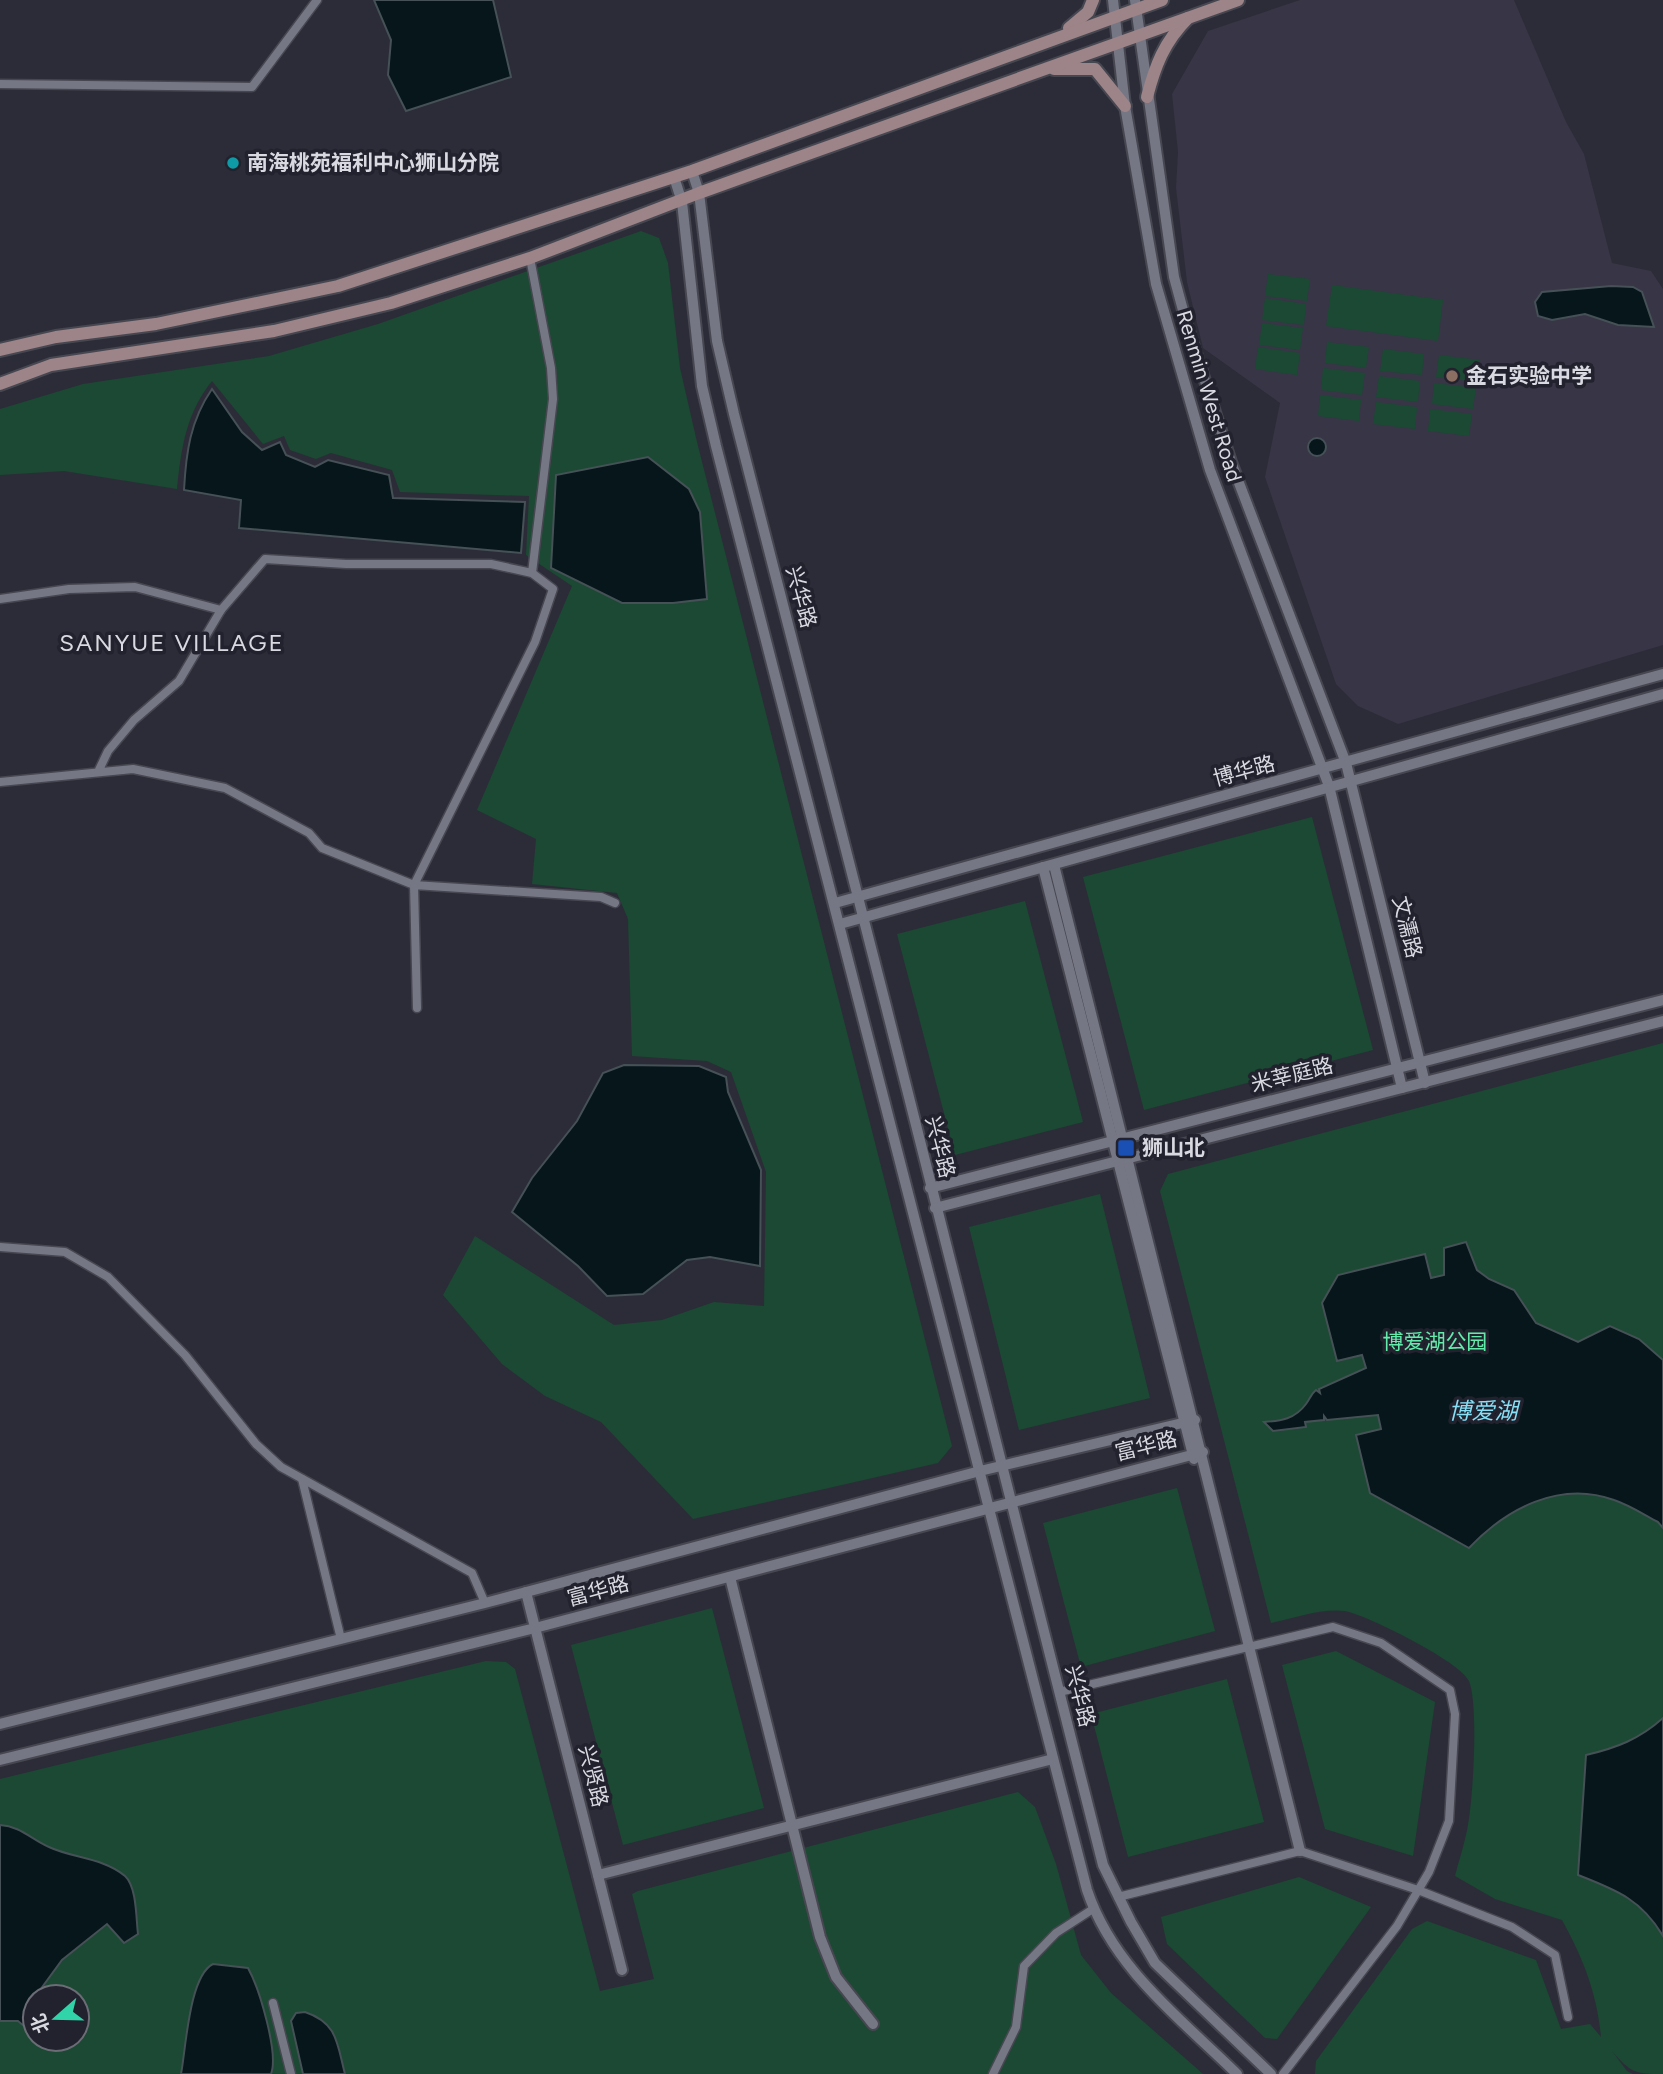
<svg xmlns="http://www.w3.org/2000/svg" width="1663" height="2074" font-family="Figtree,'Noto Sans SC',sans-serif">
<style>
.education{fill:#383546}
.green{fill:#1b4933;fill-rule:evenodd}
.water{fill:#06161a;stroke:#455156;stroke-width:2}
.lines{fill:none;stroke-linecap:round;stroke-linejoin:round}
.minor-casing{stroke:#474751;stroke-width:11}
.tertiary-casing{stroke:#474751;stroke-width:14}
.secondary-casing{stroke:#474751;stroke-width:16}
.minor{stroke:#767785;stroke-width:8}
.tertiary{stroke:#767785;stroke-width:10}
.secondary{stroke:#9d8488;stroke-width:12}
.culture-dot{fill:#0f9aa8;stroke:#22222e;stroke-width:2.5}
.education-dot{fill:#8d6e63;stroke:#22222e;stroke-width:2.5}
.transit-dot{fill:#1a4fb4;stroke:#22222e;stroke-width:2.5}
.labels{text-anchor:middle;stroke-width:7;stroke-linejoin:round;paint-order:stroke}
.poi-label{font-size:21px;font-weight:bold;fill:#d9dae1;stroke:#22222e;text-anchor:start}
.street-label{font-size:21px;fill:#d9dae1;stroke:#22222e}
.park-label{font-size:21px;fill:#63ebac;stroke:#22222e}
.water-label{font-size:23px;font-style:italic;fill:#87dff5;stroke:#22222e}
.quarter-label{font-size:24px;letter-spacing:2px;fill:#d9dae1;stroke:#22222e}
</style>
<rect width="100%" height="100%" fill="#2c2c38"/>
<path class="education" d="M1300,0H1514L1566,122L1584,154L1612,263L1651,271L1663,289V645L1398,724L1358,706L1336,684L1265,477L1280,403L1203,348L1187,282L1176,188L1178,152L1172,94L1208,31Z"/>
<g class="green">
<path d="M641,231L659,238L668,263L680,368L697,442L952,1446L938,1463L693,1519L601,1422L545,1396L502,1364L443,1295L475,1236L614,1325L662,1320L714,1302L764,1306L766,1172L731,1072L707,1061L632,1056L628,919L617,893L532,884L536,839L477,810L572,586L526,555L529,496L400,492L392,470L331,453L316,459L290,450L284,436L263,444L212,381C186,413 181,449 177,489L64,471L0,475V409L83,384L269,356L378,324Z"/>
<path d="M1268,274L1310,279L1307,301L1265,296Z"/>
<path d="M1332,285L1443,300L1438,341L1326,326Z"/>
<path d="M1265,298L1306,304L1304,325L1262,320Z"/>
<path d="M1262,323L1303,328L1300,350L1259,345Z"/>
<path d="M1327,342L1369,347L1366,368L1325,363Z"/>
<path d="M1258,347L1300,353L1297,375L1255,369Z"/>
<path d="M1383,349L1424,354L1422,375L1380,371Z"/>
<path d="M1439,355L1480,360L1477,382L1436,377Z"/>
<path d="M1323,368L1365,373L1362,395L1321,390Z"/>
<path d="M1379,376L1420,381L1418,402L1376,397Z"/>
<path d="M1434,383L1476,388L1473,409L1432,404Z"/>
<path d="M1320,395L1361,400L1359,421L1318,416Z"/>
<path d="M1376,402L1417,407L1415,429L1373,424Z"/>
<path d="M1430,409L1472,414L1469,436L1428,431Z"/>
<path d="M1312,817L1373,1050L1144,1110L1083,877Z"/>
<path d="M1025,901L1083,1122L955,1155L897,934Z"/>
<path d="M1663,1043V2074C1635,2074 1631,2073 1612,2051L1627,2071L1633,2074H1315L1316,2061L1412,1929L1427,1921L1536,1960L1561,2029L1590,2024L1601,2037C1597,1993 1583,1958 1562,1920L1495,1899L1455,1876C1458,1863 1463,1849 1466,1835C1473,1808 1479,1705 1469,1681C1461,1662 1367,1615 1345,1611C1322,1608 1294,1618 1271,1623L1160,1191L1168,1174Z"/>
<path d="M1100,1194L1150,1398L1019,1430L969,1227Z"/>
<path d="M1177,1488L1215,1631L1081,1667L1043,1523Z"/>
<path d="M712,1608L764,1808L623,1845L571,1645Z"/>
<path d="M1336,1651L1435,1702L1413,1856L1325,1829L1282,1665Z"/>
<path d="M486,1661L506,1662L515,1669L600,1991L654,1979L632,1894L638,1891L1018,1792L1035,1807L1056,1864L1081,1955L1111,1993L1203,2074H0V1779ZM35,1997H77V2039H35Z"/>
<path d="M1227,1679L1264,1822L1128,1857L1091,1714Z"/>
<path d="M1299,1877L1371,1907L1277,2039L1265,2038L1167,1944L1161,1917Z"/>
</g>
<g class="water">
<path d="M374,0H493L511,77L406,111L388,75L391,40Z"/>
<path d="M1611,286L1633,287L1642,292L1654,327L1618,325L1585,314L1552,320L1538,316L1535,302L1542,292Z"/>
<path d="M212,389L242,432L262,450L280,442L286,455L315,467L328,460L389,475L393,498L525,502L521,553L239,528L241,500L184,490C186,453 190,421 212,389Z"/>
<circle cx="1317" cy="447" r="9"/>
<path d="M648,457L689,489L700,512L707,599L673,603H622L551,568L556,475Z"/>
<path d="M624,1065L699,1066L726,1077L728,1092L761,1170L760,1266L710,1257L687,1260L643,1294L607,1296L578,1266L512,1212L532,1178L577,1121L603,1073Z"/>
<path d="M1466,1242L1477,1270L1489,1279L1514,1290L1536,1323L1578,1342L1610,1326L1639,1339L1663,1360V1528L1658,1522C1643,1514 1629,1505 1614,1500C1559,1480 1506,1509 1469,1548L1370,1493L1356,1435L1381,1429L1378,1415L1327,1420L1324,1416V1420L1305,1422L1306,1427L1273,1431L1264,1422C1281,1421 1295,1419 1306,1404C1310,1399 1311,1394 1316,1390L1320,1393L1319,1389L1366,1368L1362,1355L1337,1361L1322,1303L1338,1275L1425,1254L1431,1278L1444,1275V1248Z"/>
<path d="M1663,1718V1936C1641,1899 1616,1890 1578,1875L1586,1755C1616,1748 1640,1739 1663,1718Z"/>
<path d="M0,1825C20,1826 31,1839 49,1847C72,1858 104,1858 125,1876C137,1887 136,1919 138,1934L124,1943L107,1924L62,1960L32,2001L35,2029L31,2032L18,2021H0Z"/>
<path d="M213,1964L248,1968C259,1988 279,2053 271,2074H181C186,2048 189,1976 213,1964Z"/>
<path d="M305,2012C338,2023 337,2044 345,2074H303L291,2021L296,2013Z"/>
</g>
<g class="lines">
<defs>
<g id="minor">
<path d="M0,84L252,87L317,0"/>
<path d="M530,258L551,368L553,399L532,573"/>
<path d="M0,599L69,589L135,587L221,610"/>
<path d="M0,782L133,769L225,788L309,833L322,848L414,885L535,642L553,589L532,573L491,564H346L265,559L221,610L179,681L134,720L108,751L98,772"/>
<path d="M417,1008L414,885L601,897L615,903"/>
<path d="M0,1247L65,1252L108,1277L185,1355L256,1444L281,1467L472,1573L485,1603"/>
<path d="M302,1479L341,1639"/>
<path d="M1059,1692L1333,1627L1381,1643L1450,1690L1455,1714L1449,1821L1429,1872L1397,1926L1283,2074"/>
<path d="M1118,1897L1300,1851L1418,1890L1512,1927L1555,1955L1568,2017"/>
<path d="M273,2003L291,2074"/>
<path d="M993,2074L1016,2027L1024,1966L1056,1933L1093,1909"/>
</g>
<g id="tertiary">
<path d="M1113,0L1125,106L1156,284L1210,470L1329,786L1402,1088"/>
<path d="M1135,0L1174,277L1187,325L1231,462L1346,763L1425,1083"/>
<path d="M692,171L699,193L717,341L734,414C860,897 980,1381 1103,1865L1131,1922L1155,1963L1271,2074"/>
<path d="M674,177L682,202L702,386L716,446L1087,1890C1113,1968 1180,2018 1237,2074"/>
<path d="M1054,865L1300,1851"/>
<path d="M1043,867L1194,1459"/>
<path d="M835,903L1663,674"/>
<path d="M840,924L1663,694"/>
<path d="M930,1188L1663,1000"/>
<path d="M935,1208L1663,1021"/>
<path d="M730,1577L820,1937L836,1977L873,2024"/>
<path d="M526,1592L622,1970"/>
<path d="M0,1724L485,1603L980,1471L1195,1420"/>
<path d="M0,1760L535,1628L1203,1452"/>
<path d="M598,1875L1053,1759"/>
</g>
<g id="secondary">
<path d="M1069,28L1088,12L1093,0"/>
<path d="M1054,69H1095L1125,106"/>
<path d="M1147,97C1155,66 1164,42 1188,18"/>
<path d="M0,350L56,337L156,324L338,286L692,171L1162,0"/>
<path d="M0,384L51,365L274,331L391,303L530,258L699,193L1238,0"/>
</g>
</defs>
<use href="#minor" class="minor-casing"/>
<use href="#tertiary" class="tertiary-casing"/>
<use href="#secondary" class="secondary-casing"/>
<use href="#minor" class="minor"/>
<use href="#tertiary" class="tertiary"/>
<use href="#secondary" class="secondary"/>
</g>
<circle class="culture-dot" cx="233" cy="163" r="7"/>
<circle class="education-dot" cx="1452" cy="376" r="7"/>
<rect class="transit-dot" x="1117" y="1139" width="18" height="18" rx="3.5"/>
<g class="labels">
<g class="poi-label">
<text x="247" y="170">南海桃苑福利中心狮山分院</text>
<text x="1466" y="383">金石实验中学</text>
<text x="1142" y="1155">狮山北</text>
</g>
<g class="street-label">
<text transform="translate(1209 396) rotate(73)" y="7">Renmin West Road</text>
<text transform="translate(801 597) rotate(75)" y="7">兴华路</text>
<text transform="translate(1244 771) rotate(-15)" y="7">博华路</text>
<text transform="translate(1407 927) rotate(76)" y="7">文濡路</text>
<text transform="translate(1292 1075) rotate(-14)" y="7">米莘庭路</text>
<text transform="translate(940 1147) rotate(76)" y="7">兴华路</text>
<text transform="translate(1146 1446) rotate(-14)" y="7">富华路</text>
<text transform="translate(598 1591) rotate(-15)" y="7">富华路</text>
<text transform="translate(1080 1696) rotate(76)" y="7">兴华路</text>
<text transform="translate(593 1776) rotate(76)" y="7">兴贤路</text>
</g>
<g class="park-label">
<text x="1435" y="1349">博爱湖公园</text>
</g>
<g class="water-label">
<text x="1483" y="1419">博爱湖</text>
</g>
<g class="quarter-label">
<text x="172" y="651">SANYUE VILLAGE</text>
</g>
</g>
<g transform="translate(56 2018) rotate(250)"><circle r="33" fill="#22222e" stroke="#6b6c76" stroke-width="2"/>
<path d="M0-5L12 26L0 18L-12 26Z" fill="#31d4a9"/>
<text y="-10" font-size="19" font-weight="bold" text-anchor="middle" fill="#d9dae1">北</text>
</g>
</svg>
